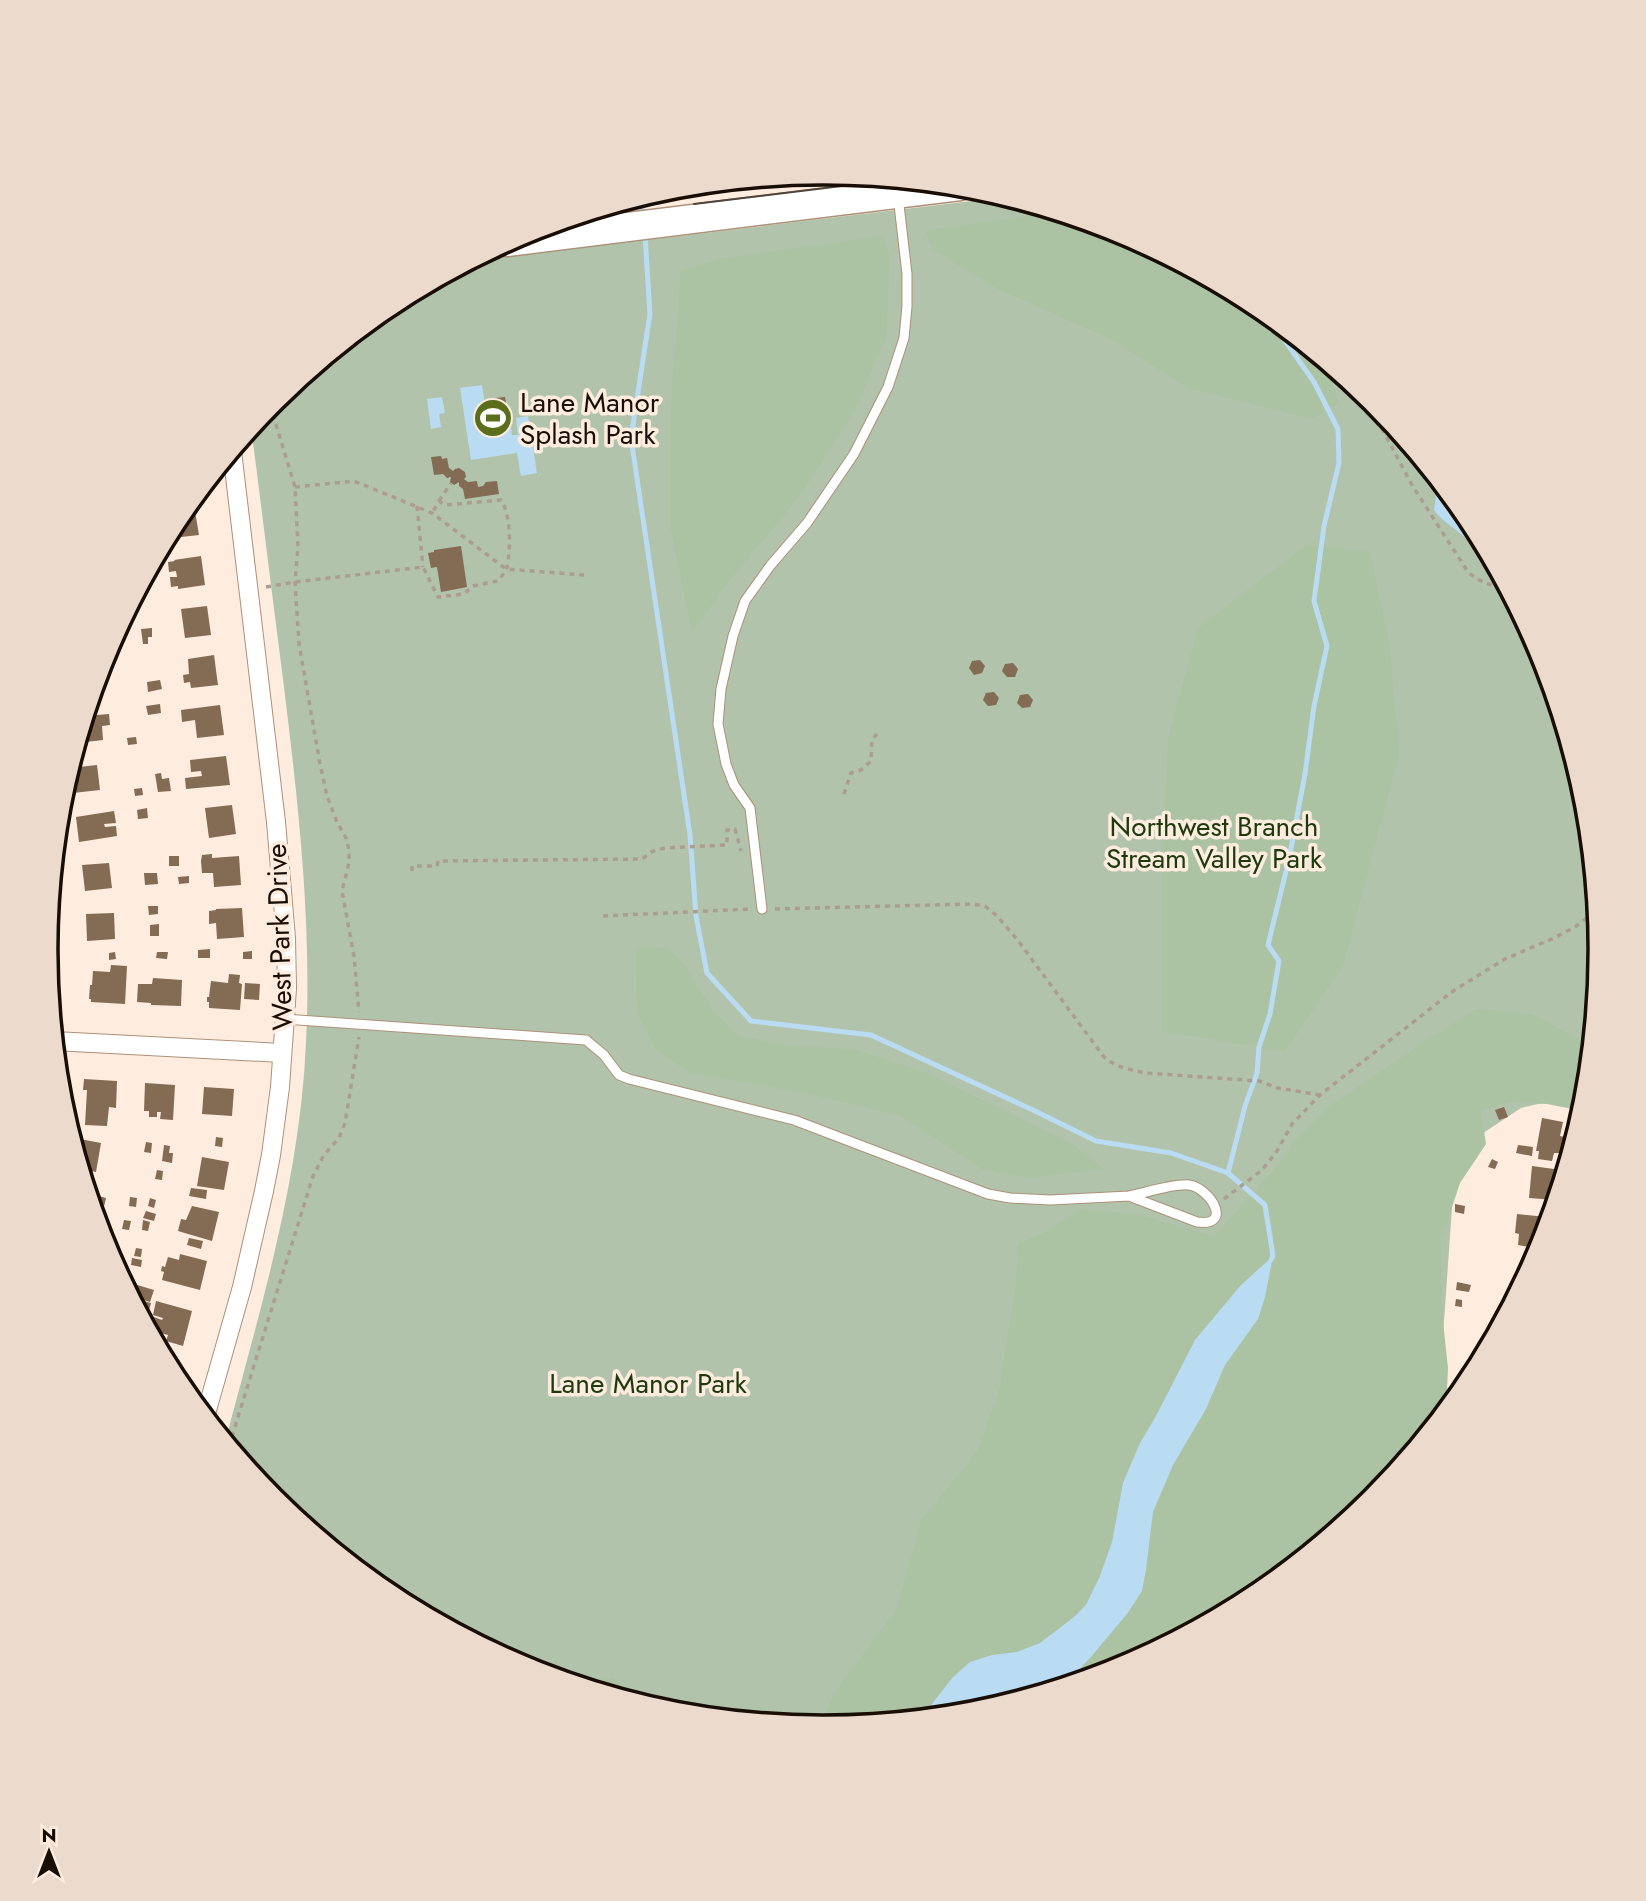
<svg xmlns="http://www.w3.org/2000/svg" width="1646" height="1901" font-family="Jost,sans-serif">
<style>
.green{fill:#b1c3ab}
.forest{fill:#abc2a3}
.water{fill:#b9dcf3}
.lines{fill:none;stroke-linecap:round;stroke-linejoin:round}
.stream{stroke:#b9dcf3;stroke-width:5}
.building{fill:#836b54}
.lane-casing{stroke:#ac917a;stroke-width:11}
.street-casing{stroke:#ac917a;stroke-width:20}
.primary-casing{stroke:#ac917a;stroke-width:31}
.path{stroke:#ad9d91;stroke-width:3.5;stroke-dasharray:5 5;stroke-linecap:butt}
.lane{stroke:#fff;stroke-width:9}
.street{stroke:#fff;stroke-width:18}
.primary{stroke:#fff;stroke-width:28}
.tram{stroke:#50443b;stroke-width:2}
.labels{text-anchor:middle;stroke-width:7;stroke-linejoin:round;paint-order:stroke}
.poi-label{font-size:28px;fill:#180e06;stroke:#feecde;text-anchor:start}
.park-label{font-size:28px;fill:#1b3a0d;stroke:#feecde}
.street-label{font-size:28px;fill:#180e06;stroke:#feecde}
.rim{fill:none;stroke:#180e06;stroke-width:3.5}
</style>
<rect width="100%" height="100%" fill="#feecde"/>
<path class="green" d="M1005,197L1121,232L1255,304L1373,401L1470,519L1541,653L1586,799L1600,951L1586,1093L1521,1108L1456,1151L1437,1421L1372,1501L1255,1597L1120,1669L974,1713L823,1728L671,1713L525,1669L391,1597L273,1500L225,1442C260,1310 300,1180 306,1043C312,921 298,801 283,679C272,595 262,511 251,427L274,400L391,304L471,261Z"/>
<g class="forest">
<path d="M1053,212L1121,232L1255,304L1326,363L1339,402L1312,419L1188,388L1111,339L998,289L932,249L926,231Z"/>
<path d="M881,235L890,257L886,337L856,409L799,497L730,580L692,632L670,525V417L681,270L723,258L836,243Z"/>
<path d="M1307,545L1370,552L1390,648L1399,754L1343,966L1285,1051L1162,1031V870L1168,739L1198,628Z"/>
<path d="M667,947L684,964L711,1008L738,1036L787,1046L853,1049L924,1072L1071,1143L1104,1169L1029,1178L982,1169L901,1116L810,1094L689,1072L656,1050L637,1013L636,949Z"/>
<path d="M1477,1009L1532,1014L1591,1046L1585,1103L1583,1111L1547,1104L1511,1102L1481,1110L1486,1144L1460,1183L1441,1240L1442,1312L1448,1368L1446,1411L1372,1501L1255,1597L1120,1669L974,1713L821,1728L833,1695L897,1609L921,1521L978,1450L1000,1387L1016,1283L1019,1243L1044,1233L1080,1209L1144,1216L1214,1236L1273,1171L1293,1143L1330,1106L1433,1036Z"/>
<path d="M613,1678L641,1704L575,1684Z"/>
</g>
<g class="water">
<path d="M482,385L490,437L497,436L494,421L510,419L512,435H518L516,418L528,416L537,473L521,476L517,453L471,460L460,388Z"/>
<path d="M442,397L445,413L439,414L441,427L431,429L427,399Z"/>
<path d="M1404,439L1470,519L1489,555C1477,548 1467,539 1456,530C1447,523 1441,519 1434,510L1436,496Z"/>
<path d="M1273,1256L1265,1297L1258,1319L1225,1365L1206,1409L1173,1465L1153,1512L1146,1570L1142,1591L1127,1614L1090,1658L1066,1683L1052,1690L974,1713L921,1718L953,1677L970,1662L992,1655L1017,1652L1040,1643L1074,1617L1086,1605L1100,1576L1112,1542L1123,1483L1140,1443L1156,1416L1195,1340L1241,1285Z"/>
</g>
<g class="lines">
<g class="stream">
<path d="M641,197L643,218"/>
<path d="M645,235L650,314L631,438L690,835L696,916L707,973L751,1021L871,1035L1035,1111L1096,1141L1171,1153L1228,1173L1265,1205L1273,1256L1271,1260"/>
<path d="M1228,1173L1245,1106L1257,1073L1259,1047L1270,1014L1279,961L1268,945L1289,859L1305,774L1314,706L1327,646L1314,601L1324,526L1339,463L1338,429L1314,382L1281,335L1269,316"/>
</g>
</g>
<g class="building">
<path d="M505,397L507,409L497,411L495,398Z"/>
<path d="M441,456L442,459L447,458L449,468L453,471L455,469L459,468L465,472L466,477L464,479L468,482L477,481L478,487L483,486L486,482L497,481L499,494L465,499L463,489L459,486V482L454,485L450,482L451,477L447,478L443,474L434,475L431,457Z"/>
<path d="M193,499L199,535L172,538L171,529L177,518Z"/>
<path d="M461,546L467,587L441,592L437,567L431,568L428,553L434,552V550Z"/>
<path d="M201,556L205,585L178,589V586L171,587L170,577H177L176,571L169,572L168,562L175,561L174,560Z"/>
<path d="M207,606L211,635L185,638L181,609Z"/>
<path d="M152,628V637H148V644H143L141,629Z"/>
<path d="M214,655L218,685L191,688L190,682L184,683L183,675L189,674L188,659Z"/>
<path d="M980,660L985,666L982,673L974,675L969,668L972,661Z"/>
<path d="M1013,663L1018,669L1015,677H1007L1002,671L1005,664Z"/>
<path d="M160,680L162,689L148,692L147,682Z"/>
<path d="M994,692L999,698L996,705L988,706L983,700L986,693Z"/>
<path d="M1028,694L1033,700L1030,707L1022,708L1017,703L1020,695Z"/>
<path d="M160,704L161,713L148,715L146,706Z"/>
<path d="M220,705L224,735L197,738L195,720L182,722L181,710Z"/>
<path d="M109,714L110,725L102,726L103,740L77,743L85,716Z"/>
<path d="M136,737L137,744L128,745L127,738Z"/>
<path d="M226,756L230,785L186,789L185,778L202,776L201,771L191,772L190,760Z"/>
<path d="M97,765L100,790L73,793L70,768Z"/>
<path d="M161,773L162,779L169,778L171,791L158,792L155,774Z"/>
<path d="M142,788L143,795L135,796L134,789Z"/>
<path d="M232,805L236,834L209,838L205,808Z"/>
<path d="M147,808L148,818L138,819L137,810Z"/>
<path d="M114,811L116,823L104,824L105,827L116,826L117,836L79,842L76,817Z"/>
<path d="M212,854V858L239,856L241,885L214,887L213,873H202L201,861L202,855Z"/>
<rect x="169" y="856" width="10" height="10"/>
<path d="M109,863L112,888L85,891L82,865Z"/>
<path d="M144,873H157L158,884L145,885Z"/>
<path d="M189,876V883L179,884L178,877Z"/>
<path d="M148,906H158V914L149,915Z"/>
<path d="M242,908L244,937L217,939L216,923L209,924V911L216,910V909Z"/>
<path d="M114,913L115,939L87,941L86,914Z"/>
<path d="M159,924V936H150V925Z"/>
<path d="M210,949V958H198V950Z"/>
<path d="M252,951V959H243V952Z"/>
<path d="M115,952L116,959L109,960V953Z"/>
<path d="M157,952H168L167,959L156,958Z"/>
<path d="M111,965L127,966L125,1004L91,1002V999H89L90,985H92L93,971L110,972Z"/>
<path d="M229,974L240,975L239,983L242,984L240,1010L209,1008V1002H207V997H209L211,981L228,983Z"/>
<path d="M153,978L182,980L181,1006L151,1005V1003L137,1002L138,984H152Z"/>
<path d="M245,983L260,984L259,1000L244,999Z"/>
<path d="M84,1079L117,1081L116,1108L109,1107L107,1126L85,1125L87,1090H83Z"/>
<path d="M145,1083L175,1085L173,1120L160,1119L161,1112H157V1117H149V1111H144Z"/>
<path d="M204,1087L234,1089L232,1116L202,1114Z"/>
<path d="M1504,1107L1508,1117L1499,1120L1495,1110Z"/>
<path d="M1542,1118L1563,1122L1560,1136L1565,1137L1562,1153H1554L1552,1161L1538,1159L1539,1151H1536Z"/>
<path d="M216,1137L223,1138L222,1147L215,1146Z"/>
<path d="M74,1138L101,1143L96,1172L81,1169L73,1143Z"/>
<path d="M146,1142L152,1143L151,1153L144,1152Z"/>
<path d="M164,1145L170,1146L169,1153H173L172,1163L162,1161Z"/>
<path d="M1518,1145L1533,1147L1532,1156L1516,1153Z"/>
<path d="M202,1157L229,1162L224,1190L197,1186Z"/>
<path d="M1492,1159L1498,1162L1495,1169L1488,1167Z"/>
<path d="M1532,1166L1554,1169L1552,1184H1557L1555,1200L1529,1198Z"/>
<path d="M157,1170L163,1171L162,1180L155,1179Z"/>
<path d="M191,1188L207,1190L206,1199L189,1196Z"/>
<path d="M88,1193L106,1198L103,1211L93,1209Z"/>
<path d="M130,1197L137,1198L136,1207L129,1206Z"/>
<path d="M150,1198L156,1200L154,1208L148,1206Z"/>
<path d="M1455,1204L1465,1206L1464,1214L1455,1212Z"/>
<path d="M192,1206L219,1212L212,1241L178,1231L181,1219L186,1220Z"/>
<path d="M146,1211L156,1214L154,1221L143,1218Z"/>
<path d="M1517,1214L1547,1217L1546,1232L1541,1249L1518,1245L1519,1234L1515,1233Z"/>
<path d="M124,1220L131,1221L129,1230L122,1229Z"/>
<path d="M143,1220L150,1222L148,1231L142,1230Z"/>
<path d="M189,1238L203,1241L201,1249L187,1245Z"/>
<path d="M136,1248L142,1249L141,1257L134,1256Z"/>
<path d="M180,1254L207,1261L200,1290L162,1280L164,1272L161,1271L162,1266L165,1267L168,1257L179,1260Z"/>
<path d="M132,1258L142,1260L141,1267L131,1265Z"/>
<path d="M1522,1262H1534L1517,1293H1512L1513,1283H1521Z"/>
<path d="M122,1281L132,1283L129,1294L127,1289Z"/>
<path d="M1457,1282L1471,1285L1469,1292L1456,1290Z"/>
<path d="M134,1284L154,1290L150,1302L131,1296Z"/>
<path d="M136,1299L151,1303L148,1314L139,1311L134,1304Z"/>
<path d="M1456,1299L1462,1300V1307L1455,1306Z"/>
<path d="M156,1301L192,1311L183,1346L166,1341L168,1335L150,1330L154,1317L162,1320L163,1318L153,1315Z"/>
<path d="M162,1355L180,1361L174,1378V1377Z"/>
</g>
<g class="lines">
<defs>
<g id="lane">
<path d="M762,909L750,808L734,785L726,764L718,724L721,689L733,636L745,601L770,566L807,523L854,454L888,387L904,338L907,306V274L898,196"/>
<path d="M284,1019L586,1040L604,1055L619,1075L629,1079L794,1120L988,1194L1010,1198L1050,1200L1129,1196L1197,1222C1234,1227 1210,1188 1189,1185C1175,1183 1144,1193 1129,1196"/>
</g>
<g id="street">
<path d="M54,1041L282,1053"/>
<path d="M205,1417L242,1287L264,1191L271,1155L280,1087L287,988L286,938L276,822L232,451"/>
</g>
<path id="primary" d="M507,242L960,186"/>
</defs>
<use href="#lane" class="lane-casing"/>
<use href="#street" class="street-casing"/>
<use href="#primary" class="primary-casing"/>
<g class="path">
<path d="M1363,393L1412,485L1468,572C1479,582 1493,586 1508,590"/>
<path d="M270,405L295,487L298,547L295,582L299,644L320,764L327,796L337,822L346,838L349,850V863L342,891L354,956L359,1012"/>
<path d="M295,487L354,481L432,513L506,569L584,575"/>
<path d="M439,501L451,483"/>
<path d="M417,506L423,567"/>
<path d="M266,587L295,582L423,567L438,597L464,594L473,586L498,581C501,577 505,572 507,567C511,550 511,514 501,500L445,505L439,501L432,513"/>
<path d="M844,794L851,773L861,770L871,761L872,740L877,734"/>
<path d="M412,871V866H437L438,861L642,859L653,851L665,848L727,845V830L735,829L741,851"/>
<path d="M775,909L972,904L985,906L997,916L1016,938L1104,1057L1114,1064L1124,1068L1145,1073L1259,1081L1278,1088L1320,1095"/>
<path d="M603,916L751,909"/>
<path d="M1224,1199L1262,1170L1277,1151L1292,1124L1320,1095L1453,991L1505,959L1554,938L1575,927L1597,910"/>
<path d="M229,1446L313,1176L324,1155L339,1138L345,1123L359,1037"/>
</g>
<use href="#lane" class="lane"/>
<use href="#street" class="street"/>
<use href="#primary" class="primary"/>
<g class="tram">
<path d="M689,191L833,174"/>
<path d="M694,204L891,180"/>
</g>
</g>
<defs>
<symbol id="stadium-disc" viewBox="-11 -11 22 22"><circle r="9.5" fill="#5b6e1b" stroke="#feecde"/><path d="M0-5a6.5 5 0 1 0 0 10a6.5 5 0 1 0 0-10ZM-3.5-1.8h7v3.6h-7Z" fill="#fff"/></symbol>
</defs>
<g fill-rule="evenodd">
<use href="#stadium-disc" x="471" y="396" width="44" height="44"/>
</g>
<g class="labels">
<g class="poi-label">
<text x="520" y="412">Lane Manor<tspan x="520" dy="32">Splash Park</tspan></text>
</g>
<g class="park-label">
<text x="1214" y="836">Northwest Branch<tspan x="1214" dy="32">Stream Valley Park</tspan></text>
<text x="648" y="1393">Lane Manor Park</text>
</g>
<g class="street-label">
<text transform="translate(279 937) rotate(-92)" y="10">West Park Drive</text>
</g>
</g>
<path d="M0 0H1646V1901H0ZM58 950a765 765 0 1 1 1530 0a765 765 0 1 1-1530 0Z" fill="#ecdacd" fill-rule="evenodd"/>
<path class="rim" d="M58 950a765 765 0 1 1 1530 0a765 765 0 1 1-1530 0Z"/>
<g transform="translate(49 1852)" stroke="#feecde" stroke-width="5" paint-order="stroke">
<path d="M0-5L12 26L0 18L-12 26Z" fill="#180e06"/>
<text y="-10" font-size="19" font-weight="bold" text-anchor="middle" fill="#180e06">N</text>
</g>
</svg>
